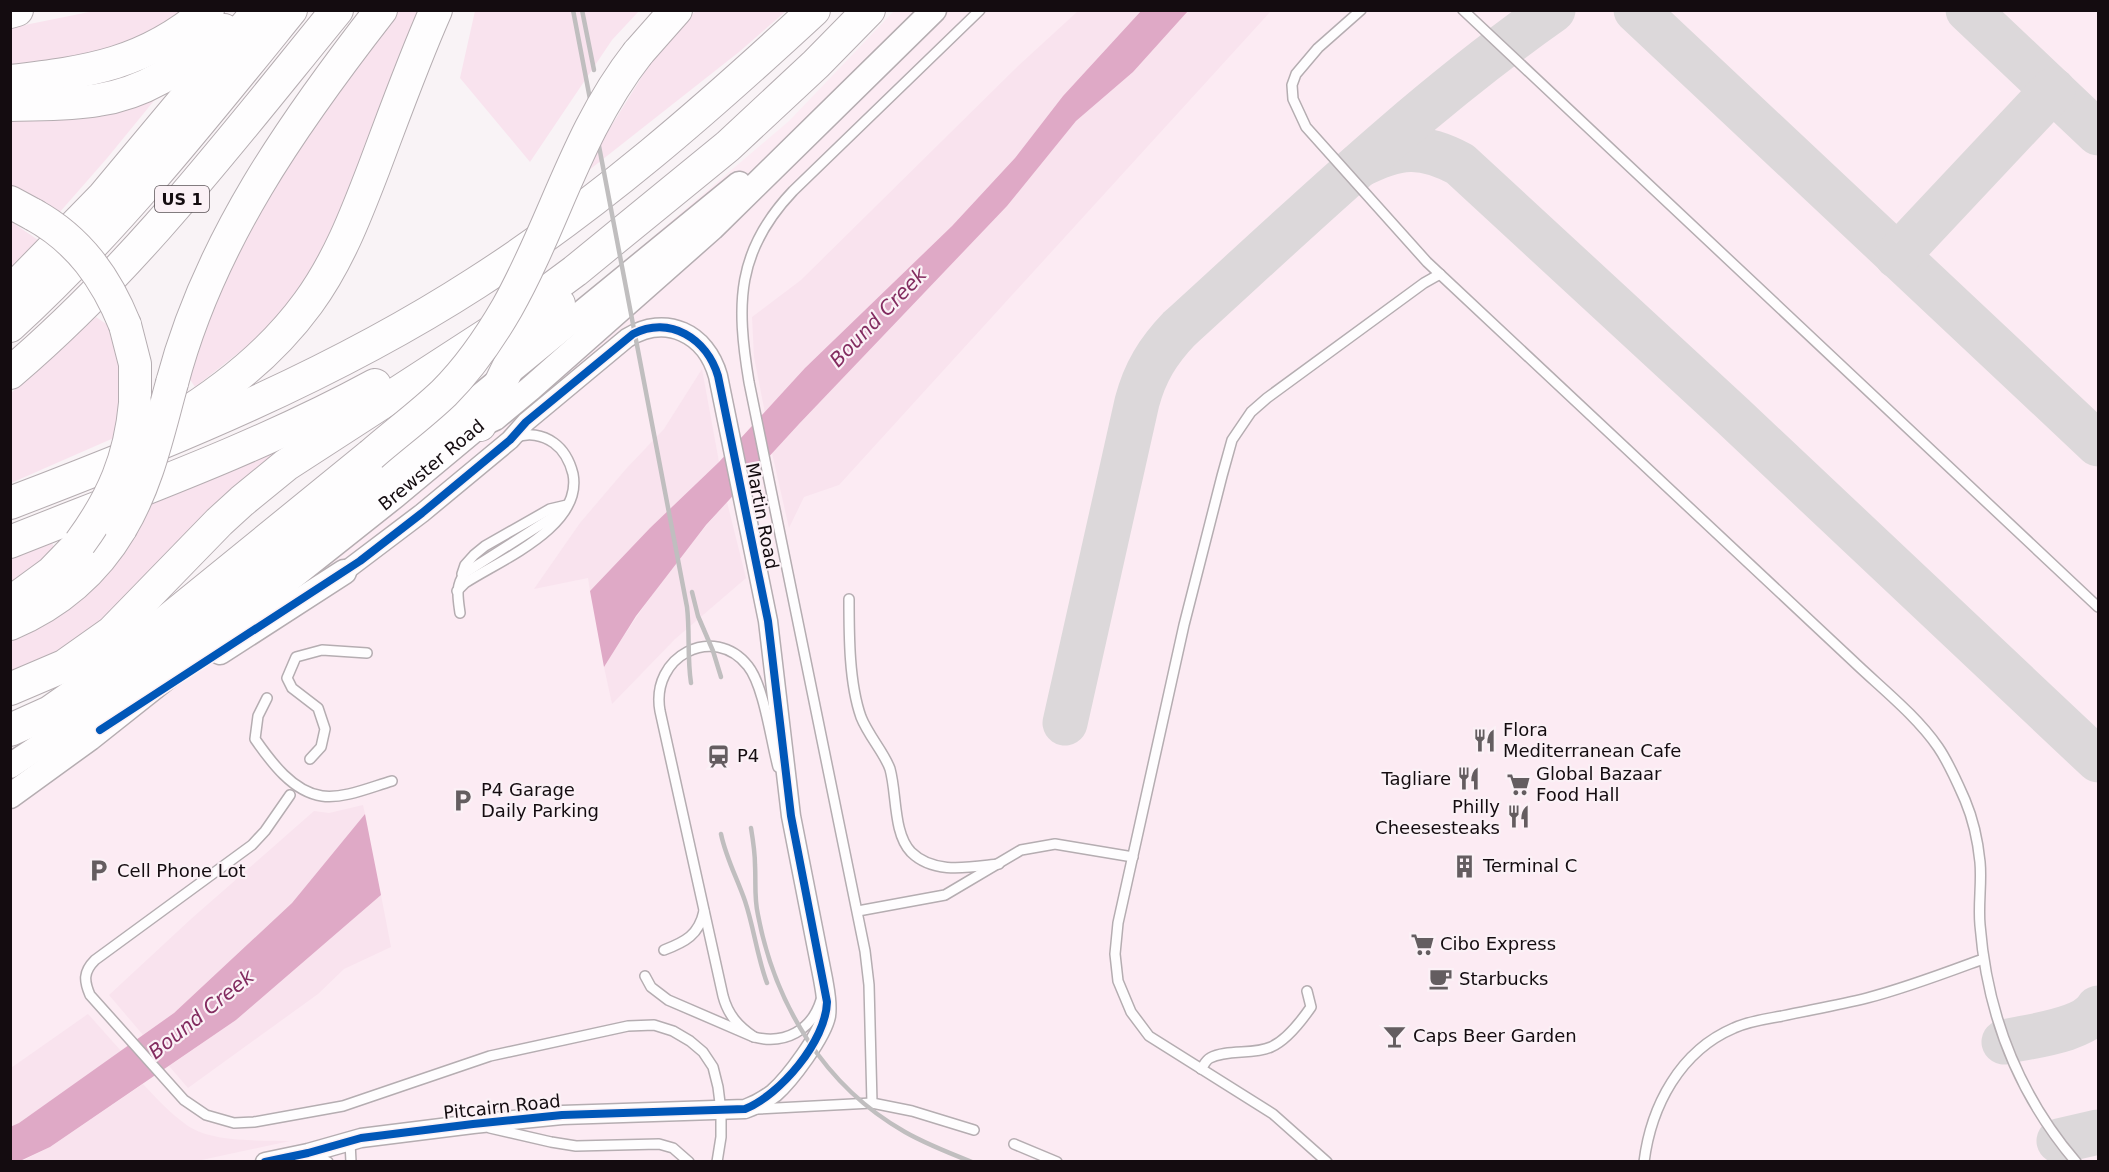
<svg xmlns="http://www.w3.org/2000/svg" width="2109" height="1172" font-family="'DejaVu Sans',sans-serif">
<style>
.built{fill:#fcebf3}
.green{fill:#f9e3ee}
.water{fill:#dfa9c6}
.lines{fill:none;stroke-linecap:round;stroke-linejoin:round}
.taxiway{stroke:#dcd8da;stroke-width:45}
.lane-casing{stroke:#b5adb1;stroke-width:12}
.street-casing{stroke:#b5adb1;stroke-width:21}
.secondary-casing{stroke:#b5adb1;stroke-width:27}
.highway-casing{stroke:#b5adb1;stroke-width:34}
.lane{stroke:#fefdfe;stroke-width:9}
.street{stroke:#fefdfe;stroke-width:18}
.secondary{stroke:#fefdfe;stroke-width:24}
.highway{stroke:#fefdfe;stroke-width:32}
.rail{stroke:#c0bebf;stroke-width:4.5}
.highway-bridge-casing{stroke:#b5adb1;stroke-width:34;stroke-linecap:butt}
.highway-bridge{stroke:#fefdfe;stroke-width:32}
.cycleway-casing{stroke:#fbf1f6;stroke-width:11}
.cycleway{stroke:#0057b8;stroke-width:8}
.labels{text-anchor:middle;stroke-width:4.5;stroke-linejoin:round;paint-order:stroke}
.shield{fill:#fbf1f6;stroke:#595155;stroke-width:1.5}
.shield-label{font-size:16px;font-weight:bold;fill:#140c10}
.street-label{font-size:18px;fill:#140c10;stroke:#fbf1f6}
.poi-label{font-size:18px;fill:#140c10;stroke:#fbf1f6;text-anchor:start}
.water-label{font-size:20px;font-style:italic;fill:#832c60;stroke:#fbf1f6}
</style>
<rect width="100%" height="100%" fill="#f9f3f6"/>
<path class="built" d="M894,11H2098V1161L11,1162V751L63,722L534,338L789,121Z"/>
<g class="green">
<path d="M94,11H192L92,61L11,72L10,28Z"/>
<path d="M395,11H420L333,231L310,273L283,310L251,343L195,387L187,375L206,314L263,198Z"/>
<path d="M475,11V10L639,11L612,40L530,162L460,78Z"/>
<path d="M696,11H786L739,52L579,178L669,33Z"/>
<path d="M1078,11H1141L1063,96L1015,158L952,226L805,368L765,413L754,357L752,317L801,280L1018,66Z"/>
<path d="M1188,11H1271L839,485L804,497L789,528L772,453L915,301L1007,206L1076,121L1133,72Z"/>
<path d="M157,97L108,157L59,213L11,188V118Z"/>
<path d="M10,221L41,242L10,269Z"/>
<path d="M96,317L112,328L120,370L121,395L116,437L11,483L10,394Z"/>
<path d="M702,369L719,462L650,528L590,591L588,578L534,589L580,523L626,469L664,429Z"/>
<path d="M292,436L297,444L93,636L11,678V640L24,634L154,492Z"/>
<path d="M727,502L746,578L675,639L612,704L604,667C640,609 681,553 727,502Z"/>
<path d="M49,536L55,550L11,586V552Z"/>
<path d="M363,805L365,814L292,903L174,1013L143,1035L109,995L191,919L314,811L329,813Z"/>
<path d="M381,895L391,947L344,969L318,994L188,1088L169,1066L236,1020Z"/>
<path d="M88,1014L121,1051L19,1123L11,1127V1068Z"/>
<path d="M143,1084C157,1099 171,1114 188,1126C214,1143 260,1140 290,1141L197,1161L20,1162L50,1147Z"/>
</g>
<g class="water">
<path d="M1141,11H1188L1133,72L1076,121L1007,206L799,424L706,525L636,616L604,667L590,591L650,528L719,462L805,368L952,226L1015,158L1063,96Z"/>
<path d="M365,814L381,895L236,1020L50,1147L20,1161H11L10,1127L19,1123L174,1013L292,903Z"/>
</g>
<g class="lines">
<g class="taxiway">
<path d="M1636,10L2098,444"/>
<path d="M1968,10L2098,133"/>
<path d="M1360,165C1398,146 1421,143 1460,164L1733,416L2098,760"/>
<path d="M1897,256L2053,90"/>
<path d="M1065,723L1137,402C1145,372 1158,351 1179,329C1300,219 1419,104 1553,10"/>
<path d="M2004,1042C2030,1036 2084,1031 2098,1008"/>
<path d="M2059,1141L2098,1132"/>
</g>
<defs>
<g id="lane">
<path d="M1361,10L1318,48L1296,74L1292,85L1293,99L1306,127L1427,262L1852,660C1880,687 1916,715 1938,747C1949,763 1957,782 1965,800C1973,819 1978,842 1980,862C1982,883 1978,904 1980,925C1987,1013 2018,1094 2076,1162"/>
<path d="M1463,10L2098,607"/>
<path d="M462,574L465,565L474,555L485,546L550,509L567,505"/>
<path d="M457,591L465,583C500,560 583,527 573,474C570,462 565,451 554,443C543,435 528,432 515,438"/>
<path d="M849,599C849,635 849,683 861,717C868,735 885,754 890,769C897,794 893,833 911,852C934,875 970,867 999,864"/>
<path d="M460,613C458,598 455,586 465,573L559,513"/>
<path d="M267,698L258,716L255,739C271,762 293,792 322,796C344,799 371,787 392,781"/>
<path d="M310,759L321,747L325,729L318,708L292,688L287,678L296,657L322,650L367,653"/>
<path d="M290,795L265,831L252,845L95,960C83,972 84,981 90,995L184,1100L206,1115L234,1123L254,1122L343,1106L490,1056L628,1026L654,1025L673,1031L690,1041L703,1052L713,1067L718,1087L721,1111V1137L717,1162"/>
<path d="M858,911L945,895L1021,850L1055,844L1133,857"/>
<path d="M664,950C685,942 699,935 704,911"/>
<path d="M645,976L651,987L668,1000L754,1037C785,1045 812,1030 821,1000"/>
<path d="M754,1037C738,1026 728,1015 723,996L660,711C650,656 714,623 748,666C764,686 771,741 778,767"/>
<path d="M1201,1069C1204,1065 1206,1060 1210,1058C1227,1049 1254,1055 1271,1047C1287,1040 1302,1020 1311,1007L1307,991"/>
<path d="M757,1109L872,1103"/>
<path d="M490,1128L551,1142L576,1146L659,1144L673,1148L689,1162"/>
<path d="M974,1130L912,1111L872,1103L869,985L865,951L749,382C736,304 736,251 793,191L980,10"/>
<path d="M350,1142L351,1162"/>
<path d="M1014,1144L1057,1162"/>
<path d="M313,1154L328,1162"/>
<path d="M1327,1162L1273,1114L1149,1036L1131,1012L1118,981L1115,954L1118,923L1184,625L1222,476L1232,440L1251,412L1267,398L1424,283L1440,274"/>
<path d="M1644,1162C1651,1106 1680,1051 1734,1028C1749,1021 1766,1019 1782,1016C1810,1010 1839,1005 1867,998C1906,988 1945,973 1983,959"/>
</g>
<path id="street" d="M265,1162L308,1153L361,1138L473,1124L562,1115L745,1109C756,1105 765,1100 774,1093C790,1079 822,1036 826,1016C828,1003 825,991 823,979L791,816L768,621L718,376C706,333 666,314 627,338L526,422L510,440L422,513L344,572"/>
<g id="secondary">
<path d="M220,652L344,572"/>
<path d="M10,766L70,726L107,697L380,478L739,184"/>
<path id="s1" d="M10,796L90,738L396,495L480,425L495,418L531,388L712,228L934,10"/>
</g>
<g id="highway">
<path d="M10,12L17,10"/>
<path d="M638,53L676,10"/>
<path d="M10,81C88,72 146,64 208,10"/>
<path d="M10,105C39,104 69,105 98,100C146,93 189,64 224,30"/>
<path d="M10,202L34,215"/>
<path d="M10,292L103,197L259,10"/>
<path d="M125,325L135,364V403"/>
<path d="M10,326C115,230 202,120 291,10"/>
<path d="M10,373C135,267 234,136 337,10"/>
<path d="M172,383C209,242 293,123 381,10"/>
<path d="M175,420C226,389 273,351 308,303C338,262 356,215 374,168C394,115 413,62 436,10"/>
<path d="M480,425L518,347L534,327L559,304"/>
<path d="M10,503C170,442 332,376 476,283C598,205 708,108 814,10"/>
<path d="M10,542C133,493 259,448 375,385"/>
<path d="M10,603L51,573L80,543"/>
<path d="M10,624C57,604 95,572 121,528"/>
<path d="M10,689L64,666L112,632L219,522L242,501L286,465L502,325L575,271L728,146L816,64L869,10"/>
<path d="M10,730L50,712L87,686L371,455"/>
</g>
</defs>
<use href="#lane" class="lane-casing"/>
<use href="#street" class="street-casing"/>
<use href="#secondary" class="secondary-casing"/>
<use href="#highway" class="highway-casing"/>
<use href="#lane" class="lane"/>
<use href="#street" class="street"/>
<use href="#secondary" class="secondary"/>
<use href="#highway" class="highway"/>
<g class="rail">
<path d="M573,10L687,607C690,632 687,657 691,683"/>
<path d="M582,10L594,70"/>
<path d="M692,592L698,616L713,651L721,677"/>
<path d="M751,828C753,840 755,852 755,865C756,882 754,898 758,915C775,1004 824,1086 905,1132C926,1144 949,1153 972,1162"/>
<path d="M721,834C726,858 737,878 745,901C754,928 757,956 767,983"/>
</g>
<defs>
<g id="highway-bridge">
<path d="M34,215C79,240 106,278 125,325"/>
<path d="M371,455C395,434 421,415 444,393C469,368 489,339 507,308C555,223 576,132 638,53"/>
<path d="M121,528C148,483 158,433 172,383"/>
<path d="M80,543C113,498 130,458 135,403"/>
</g>
</defs>
<use href="#highway-bridge" class="highway-bridge-casing"/>
<use href="#highway-bridge" class="highway-bridge"/>
<defs>
<path id="cycleway" d="M100,730L360,561L422,513L510,440L526,422L633,334C670,315 707,339 718,376L768,621L791,816L827,1002C826,1041 780,1095 745,1109L562,1115L473,1124L361,1138L308,1153L265,1162"/>
</defs>
<use href="#cycleway" class="cycleway-casing"/>
<use href="#cycleway" class="cycleway"/>
</g>
<defs>
<symbol id="restaurant-bare" viewBox="-9 -9 18 18"><path d="M-5-6h1v4h1v-4h1v4h1v-4h1v5L-1.5 .5V6h-2V.5L-5-1ZM5-6V6H3V1.5H1.5Q1.5-4 5-6Z" fill="#645d60" stroke="#fbf1f6" stroke-width="2.5" paint-order="stroke"/></symbol>
<symbol id="station-bare" viewBox="-9 -9 18 18"><path d="M-3-6H3Q5-6 5-4V2Q5 4 3 4L4.5 6H3L1.5 4h-3L-3 6H-4.5L-3 4Q-5 4-5 2V-4Q-5-6-3-6ZM-3.5-4v3h7v-3ZM-3.5 1v1.5H-2V1ZM2 1v1.5H3.5V1Z" fill="#645d60" stroke="#fbf1f6" stroke-width="2.5" paint-order="stroke"/></symbol>
<symbol id="supermarket-bare" viewBox="-9 -9 18 18"><path d="M-6-5.5h2.5l.6 2H6L4.5 2H-2.5L-4.4-4H-6ZM-1.5 3.2a1.3 1.3 0 1 0 .1 0ZM3 3.2a1.3 1.3 0 1 0 .1 0Z" fill="#645d60" stroke="#fbf1f6" stroke-width="2.5" paint-order="stroke"/></symbol>
<symbol id="parking-bare" viewBox="-9 -9 18 18"><path d="M-3.5-5.5H1a3.5 3.5 0 0 1 0 7H-1V5.5H-3.5ZM-1-3.4V-.6H.8a1.4 1.4 0 0 0 0-2.8Z" fill="#645d60" stroke="#fbf1f6" stroke-width="2.5" paint-order="stroke"/></symbol>
<symbol id="building-bare" viewBox="-9 -9 18 18"><path d="M-4-6H4V6H1V3H-1V6H-4ZM-2.5-4.3h1.7v1.8h-1.7ZM.8-4.3h1.7v1.8H.8ZM-2.5-1h1.7V.8h-1.7ZM.8-1h1.7V.8H.8Z" fill="#645d60" stroke="#fbf1f6" stroke-width="2.5" paint-order="stroke"/></symbol>
<symbol id="cafe-bare" viewBox="-9 -9 18 18"><path d="M-5.5-4.5H6V0H3Q3 3.5 0 3.5H-2.5Q-5.5 3.5-5.5 0ZM3-3.2v2h1.7v-2ZM-6 4.5H4V6H-6Z" fill="#645d60" stroke="#fbf1f6" stroke-width="2.5" paint-order="stroke"/></symbol>
<symbol id="bar-bare" viewBox="-9 -9 18 18"><path d="M-6-5H6L.8 .8V4.5H3.5V6h-7V4.5H-.8V.8Z" fill="#645d60" stroke="#fbf1f6" stroke-width="2.5" paint-order="stroke"/></symbol>
</defs>
<g fill-rule="evenodd">
<use href="#restaurant-bare" x="1468" y="724" width="33" height="33"/>
<use href="#station-bare" x="702" y="740" width="33" height="33"/>
<use href="#restaurant-bare" x="1452" y="762" width="33" height="33"/>
<use href="#supermarket-bare" x="1502" y="768" width="33" height="33"/>
<use href="#parking-bare" x="446" y="784" width="33" height="33"/>
<use href="#restaurant-bare" x="1502" y="800" width="33" height="33"/>
<use href="#building-bare" x="1448" y="850" width="33" height="33"/>
<use href="#parking-bare" x="82" y="854" width="33" height="33"/>
<use href="#supermarket-bare" x="1406" y="928" width="33" height="33"/>
<use href="#cafe-bare" x="1424" y="962" width="33" height="33"/>
<use href="#bar-bare" x="1378" y="1020" width="33" height="33"/>
</g>
<g class="labels">
<rect class="shield" x="155" y="186" width="54" height="26" rx="4.5"/>
<g class="shield-label">
<text x="182" y="205">US 1</text>
</g>
<g class="street-label">
<text dy="6" stroke="none"><textPath href="#s1" startOffset="536">Brewster Road</textPath></text>
<text transform="translate(762 516) rotate(79)" y="6">Martin Road</text>
<text transform="translate(502 1107) rotate(-6)" y="6">Pitcairn Road</text>
</g>
<g class="poi-label">
<text x="1503" y="736">Flora<tspan x="1503" dy="21">Mediterranean Cafe</tspan></text>
<text x="737" y="762">P4</text>
<text x="1536" y="780">Global Bazaar<tspan x="1536" dy="21">Food Hall</tspan></text>
<text x="1451" y="785" text-anchor="end">Tagliare</text>
<text x="481" y="796">P4 Garage<tspan x="481" dy="21">Daily Parking</tspan></text>
<text x="1500" y="813" text-anchor="end">Philly<tspan x="1500" dy="21">Cheesesteaks</tspan></text>
<text x="1483" y="872">Terminal C</text>
<text x="117" y="877">Cell Phone Lot</text>
<text x="1440" y="950">Cibo Express</text>
<text x="1459" y="985">Starbucks</text>
<text x="1413" y="1042">Caps Beer Garden</text>
</g>
<g class="water-label">
<text transform="translate(878 317) rotate(-46)" y="7">Bound Creek</text>
<text transform="translate(201 1014) rotate(-39)" y="7">Bound Creek</text>
</g>
</g>
<rect width="2109" height="1172" fill="none" stroke="#140c10" stroke-width="24"/>
</svg>
